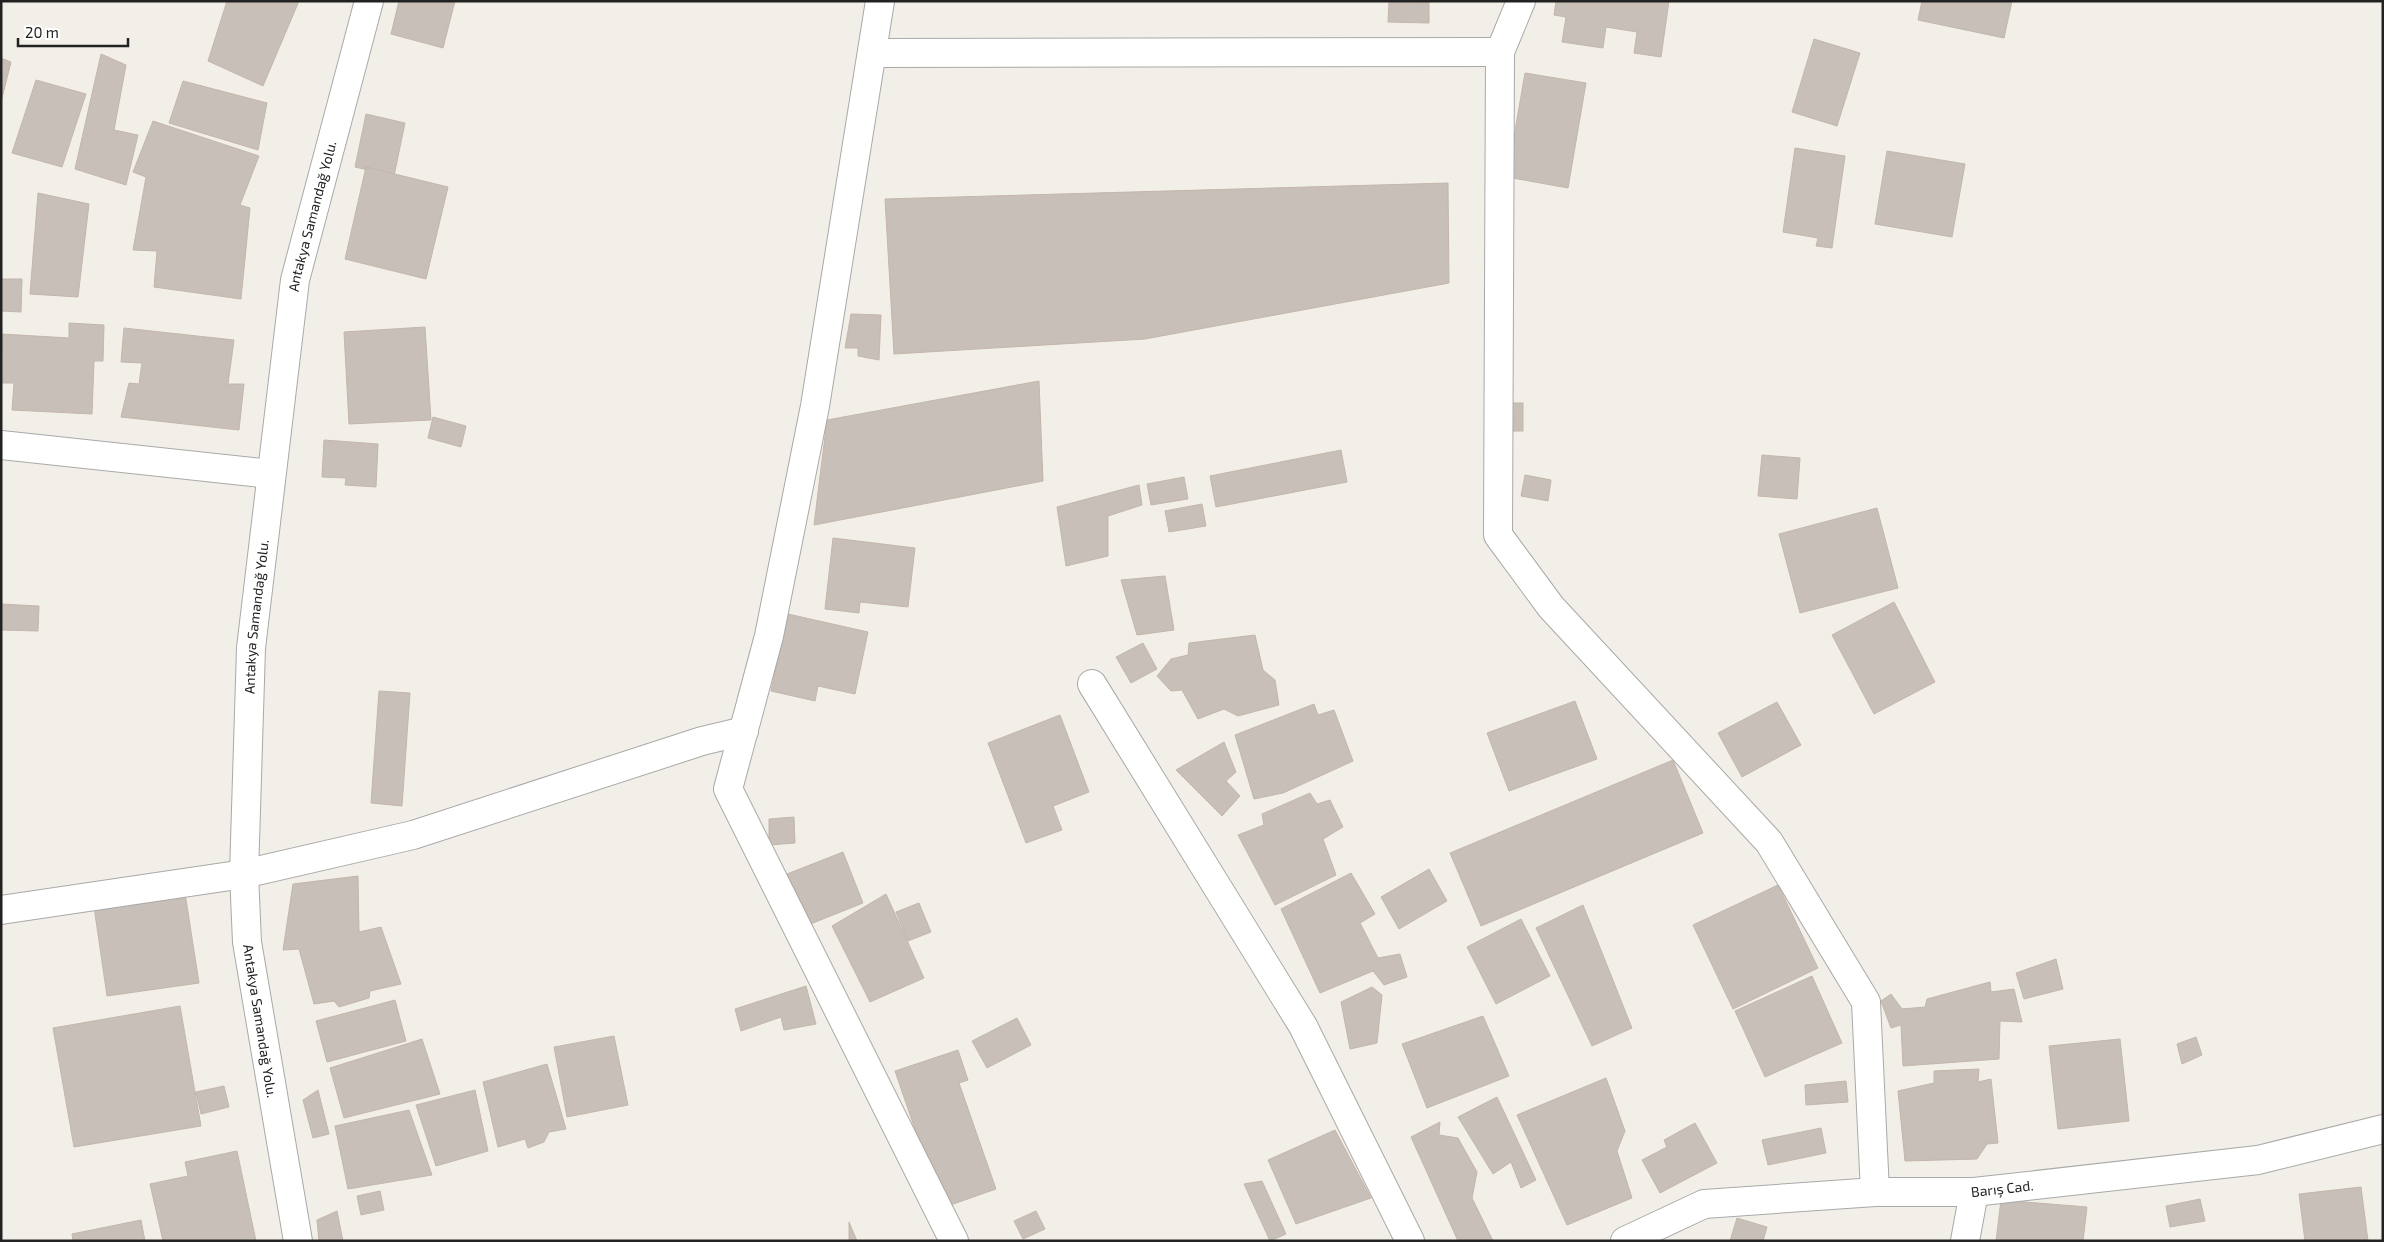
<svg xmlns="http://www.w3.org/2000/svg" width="2384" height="1242" font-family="'Exo 2',sans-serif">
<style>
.building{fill:#c7bfb8;stroke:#c4b6ab}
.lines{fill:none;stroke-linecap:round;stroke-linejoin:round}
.minor-casing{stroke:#a9a9a9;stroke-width:30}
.minor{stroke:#fff;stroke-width:28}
.labels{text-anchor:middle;stroke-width:5;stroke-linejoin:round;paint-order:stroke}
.street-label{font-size:14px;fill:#222;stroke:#fff}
</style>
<rect width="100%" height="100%" fill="#f2efe9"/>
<g class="building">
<path d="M227,1H299L263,86L208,61Z"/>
<path d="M399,1H455L443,48L391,34Z"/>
<path d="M1389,1L1429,2V23L1388,22Z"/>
<path d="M1556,1H1669L1661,57L1634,53L1637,32L1606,27L1603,48L1562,42L1566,17L1554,15Z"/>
<path d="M1922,1H2012L2004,38L1918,20Z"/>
<path d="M1814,39L1860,53L1837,126L1792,112Z"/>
<path d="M101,54L126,65L114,130L138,135L126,185L75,169Z"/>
<path d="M1,58L11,62L1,102Z"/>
<path d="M1525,73L1586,83L1568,188L1507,177Z"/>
<path d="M36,80L86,94L62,167L12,153Z"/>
<path d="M183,81L267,103L258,150L169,123Z"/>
<path d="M366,114L405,123L394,176L355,167Z"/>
<path d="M153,121L259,156L240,205L250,208L241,299L154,287L157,251L133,250L146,177L133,172Z"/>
<path d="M1795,148L1845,156L1832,248L1816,246L1818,238L1783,232Z"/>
<path d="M1887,151L1965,164L1952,237L1875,224Z"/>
<path d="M366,167L448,187L426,279L345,259Z"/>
<path d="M1448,183L1449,283L1145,339L894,354L885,199Z"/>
<path d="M38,193L89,204L78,297L30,294Z"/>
<path d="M1,279H22L21,312L1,311Z"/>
<path d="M851,314L881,315L879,360L858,356V348H845Z"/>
<path d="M69,323L104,325L103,361H94L92,414L12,410L14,383H1L2,334L69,338Z"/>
<path d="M425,327L431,420L349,424L344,332Z"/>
<path d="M124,328L234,340L228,384H244L239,430L121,417L129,383L139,384L142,363L121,362Z"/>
<path d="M1039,381L1043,481L814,525L827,420Z"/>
<rect x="1490" y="403" width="33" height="28"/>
<path d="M433,417L466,426L461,447L428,438Z"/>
<path d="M324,440L378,444L376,487L345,485L346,478L322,477Z"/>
<path d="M1341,450L1347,482L1216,507L1210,476Z"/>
<path d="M1762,455L1800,458L1797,499L1758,496Z"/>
<path d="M1525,475L1551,480L1548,501L1521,496Z"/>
<path d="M1184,477L1188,499L1151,505L1147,484Z"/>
<path d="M1139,485L1142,505L1108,516V556L1066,566L1057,507Z"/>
<path d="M1202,504L1206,526L1169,532L1165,511Z"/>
<path d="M1877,508L1898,588L1800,613L1779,534Z"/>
<path d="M833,538L915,548L908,607L860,602L859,613L825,609Z"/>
<path d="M1165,576L1174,630L1137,635L1121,580Z"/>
<path d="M1894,602L1935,682L1874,714L1832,635Z"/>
<path d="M1,604L39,606L38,631L1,630Z"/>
<path d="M788,614L868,632L855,694L818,686L815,701L771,691Z"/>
<path d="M1255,635L1263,670L1275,680L1279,705L1238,716L1224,709L1198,719L1182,690L1171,691L1157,676L1171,659L1188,655L1189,643Z"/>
<path d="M1143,643L1157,669L1131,683L1116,657Z"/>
<path d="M379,691L410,693L402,806L371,803Z"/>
<path d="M1575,701L1597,759L1509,791L1487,733Z"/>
<path d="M1777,702L1801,745L1742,777L1718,733Z"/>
<path d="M1314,704L1318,715L1334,710L1353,761L1283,793L1254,799L1235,735Z"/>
<path d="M1060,715L1089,792L1053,806L1062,830L1026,843L988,743Z"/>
<path d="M1224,742L1236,772L1226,781L1240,796L1222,816L1176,770Z"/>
<path d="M1673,760L1703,833L1481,926L1450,853Z"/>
<path d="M1310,793L1317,804L1330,800L1343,827L1323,839L1336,875L1275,905L1238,835L1264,825L1262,814Z"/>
<path d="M794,817L795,843L769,845V819Z"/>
<path d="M843,852L863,903L808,925L787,874Z"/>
<path d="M1429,869L1447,901L1399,929L1381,897Z"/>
<path d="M1351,873L1375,914L1360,923L1378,958L1400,954L1407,977L1384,985L1373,971L1320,993L1281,909Z"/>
<path d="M358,876L359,932L381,927L401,984L370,991L369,998L339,1007L334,1001L314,1004L299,949L283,950L293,884Z"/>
<path d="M1778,885L1818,968L1733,1009L1693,925Z"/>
<path d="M185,893L199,983L107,996L94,907Z"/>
<path d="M886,894L924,978L870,1002L832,926Z"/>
<path d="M919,903L931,932L908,941L896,912Z"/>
<path d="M1583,905L1632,1028L1592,1046L1536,928Z"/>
<path d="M1521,919L1550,976L1496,1004L1467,947Z"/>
<path d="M2056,959L2063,989L2024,999L2016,973Z"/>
<path d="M1812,976L1842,1043L1765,1077L1735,1011Z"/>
<path d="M1990,982L1991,992L2014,989L2022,1022L2000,1021L1999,1059L1903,1066L1901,1025L1891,1028L1881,1001L1891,994L1902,1009L1925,1007L1927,999Z"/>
<path d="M806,986L816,1024L784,1030L781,1017L741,1031L735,1009Z"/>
<path d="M1372,987L1382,995L1377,1043L1350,1049L1341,1002Z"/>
<path d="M395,1000L406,1041L327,1062L316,1021Z"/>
<path d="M180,1006L201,1126L74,1147L53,1028Z"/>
<path d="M1483,1016L1509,1076L1427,1108L1402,1044Z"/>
<path d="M1017,1018L1031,1045L987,1068L972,1041Z"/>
<path d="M614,1036L628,1105L567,1117L554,1047Z"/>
<path d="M2196,1037L2202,1055L2182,1064L2177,1044Z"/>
<path d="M422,1039L440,1094L344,1118L330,1068Z"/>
<path d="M2120,1039L2129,1121L2058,1129L2049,1046Z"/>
<path d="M958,1050L968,1080L959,1083L996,1189L942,1208L895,1071Z"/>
<path d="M547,1064L566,1129L549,1132L544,1142L528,1148L525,1139L498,1147L483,1082Z"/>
<path d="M1979,1069L1978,1082L1991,1079L1998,1143L1987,1144L1977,1159L1905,1161L1898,1091L1934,1083V1071Z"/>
<path d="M1606,1078L1625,1131L1617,1151L1632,1198L1567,1225L1517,1115Z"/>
<path d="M1846,1081L1848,1102L1806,1105L1805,1085Z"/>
<path d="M224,1086L229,1107L201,1114L196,1092Z"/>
<path d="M318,1090L329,1134L313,1138L303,1100Z"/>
<path d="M475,1090L488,1151L436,1166L416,1105Z"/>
<path d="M1497,1097L1536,1180L1521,1188L1511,1162L1493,1174L1458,1117Z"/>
<path d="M409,1110L432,1175L348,1189L335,1126Z"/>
<path d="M1440,1122L1439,1135L1458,1138L1477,1172L1472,1198L1493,1241H1458L1411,1137Z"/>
<path d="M1695,1123L1717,1163L1660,1193L1642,1160L1667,1147L1664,1140Z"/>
<path d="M1821,1128L1826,1153L1768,1165L1762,1140Z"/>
<path d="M1335,1130L1371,1198L1296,1224L1268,1160Z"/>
<path d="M237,1151L256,1241H163L150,1184L188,1176L185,1162Z"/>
<path d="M1262,1181L1286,1234L1270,1241L1244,1184Z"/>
<path d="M2361,1187L2368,1241H2305L2299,1194Z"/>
<path d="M380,1191L384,1210L361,1215L357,1196Z"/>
<path d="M2200,1199L2205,1221L2170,1227L2166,1206Z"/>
<path d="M2001,1200L2087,1207L2083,1241H1996Z"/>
<path d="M337,1211L343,1241H319L317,1220Z"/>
<path d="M1036,1211L1045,1229L1023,1239L1014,1221Z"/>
<path d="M1737,1218L1767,1227L1763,1241H1730Z"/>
<path d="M141,1220L145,1241H73L72,1234Z"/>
<path d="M849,1222L857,1241H849Z"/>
</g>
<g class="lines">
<defs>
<g id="minor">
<path d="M880,1L815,406L769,636L728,789L954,1241"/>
<path d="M1521,1L1500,52L1498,535L1551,607L1769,842L1866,1002L1875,1192"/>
<path d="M873,53L1500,52"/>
<path d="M1,445L271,474"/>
<path d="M1092,684L1303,1026L1410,1241"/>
<path d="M1,910L244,874L413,835L702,741L744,731"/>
<path id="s1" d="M298,1241L247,942L244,874L251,648L295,280L369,1"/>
<path id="s2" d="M1625,1241L1704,1204L1875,1192H1974L2258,1160L2383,1129"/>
<path d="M1965,1241L1974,1192"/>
</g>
</defs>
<use href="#minor" class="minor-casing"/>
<use href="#minor" class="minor"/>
</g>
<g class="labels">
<g class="street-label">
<text dy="5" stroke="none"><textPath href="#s1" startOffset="1034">Antakya Samandağ Yolu.</textPath></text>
<text dy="5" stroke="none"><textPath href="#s1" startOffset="629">Antakya Samandağ Yolu.</textPath></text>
<text transform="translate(260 1021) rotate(81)" y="5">Antakya Samandağ Yolu.</text>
<text dy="5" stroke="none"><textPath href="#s2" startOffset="386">Barış Cad.</textPath></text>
</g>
</g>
<rect width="2384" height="1242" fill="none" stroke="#222222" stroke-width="5"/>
<path d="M18 38v8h110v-8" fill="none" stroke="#222222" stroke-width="2.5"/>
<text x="25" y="38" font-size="15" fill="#222222" stroke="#ffffff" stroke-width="4" paint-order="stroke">20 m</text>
</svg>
